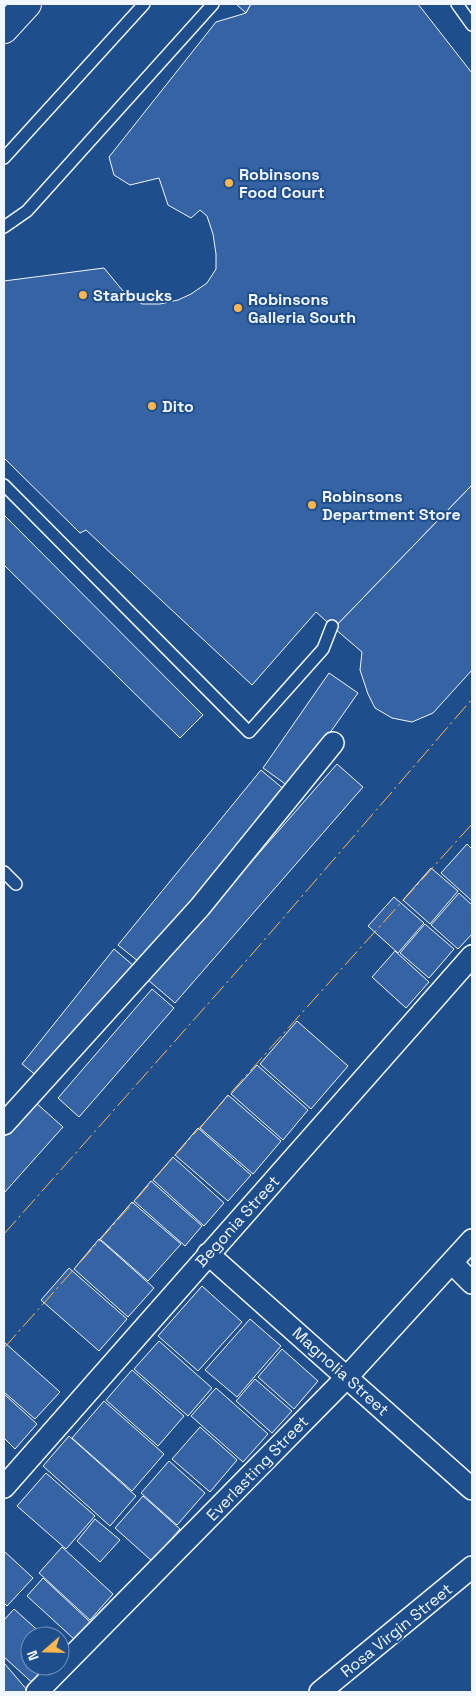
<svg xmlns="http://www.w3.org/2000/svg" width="476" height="1696" font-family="'Space Grotesk',sans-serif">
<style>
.building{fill:#3563a3;stroke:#f2f6ff}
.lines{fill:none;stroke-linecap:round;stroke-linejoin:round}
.service-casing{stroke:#f2f6ff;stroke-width:14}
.minor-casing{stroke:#f2f6ff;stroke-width:24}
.trunk-casing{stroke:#f2f6ff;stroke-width:30}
.service{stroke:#1f4e8c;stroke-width:11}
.minor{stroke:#1f4e8c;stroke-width:21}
.trunk{stroke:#1f4e8c;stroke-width:28}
.power{stroke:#ffb74d;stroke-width:1;stroke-dasharray:18 4 2.5 4;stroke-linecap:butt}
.poi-dot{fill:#ffb74d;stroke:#1f4e8c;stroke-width:2}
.labels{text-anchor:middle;stroke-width:4;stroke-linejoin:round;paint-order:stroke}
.poi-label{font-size:16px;font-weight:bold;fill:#f2f6ff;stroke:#1f4e8c;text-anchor:start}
.street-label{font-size:16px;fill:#f2f6ff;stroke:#1f4e8c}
</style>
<rect width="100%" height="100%" fill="#1f4e8c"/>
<g class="building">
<path d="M236,4H251L246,13Z"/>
<path d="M251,4H418L472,73V485L334,628L316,612L252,685L86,530L80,533L4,458V281L104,268L123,291L142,304H160L178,300L191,294L207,283L216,269V254L213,234L207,216L200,210L191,218L168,205L159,178L130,185L114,175L109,157L216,22L246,13Z"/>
<path d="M472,485V670L433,713L412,722L392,718L375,708L368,694L360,670L362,652L334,628Z"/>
<path d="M4,515L203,715L180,738L4,565Z"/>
<path d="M329,673L358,693L291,788L263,768Z"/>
<path d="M337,764L363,787L175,1003L148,980Z"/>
<path d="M261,770L286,791L144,966L118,945Z"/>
<path d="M467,844L472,849V901L441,873Z"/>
<path d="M431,868L458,891L430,924L403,900Z"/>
<path d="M459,893L472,905V934L458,949L431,925Z"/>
<path d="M394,897L424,923L398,953L368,926Z"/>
<path d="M425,924L454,949L429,978L400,953Z"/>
<path d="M114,949L134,966L42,1080L22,1064Z"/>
<path d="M395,951L429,982L406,1008L372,977Z"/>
<path d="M152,989L174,1008L79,1117L58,1098Z"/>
<path d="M297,1021L348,1066L311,1109L260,1064Z"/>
<path d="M257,1065L308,1110L283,1140L231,1094Z"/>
<path d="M228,1095L281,1141L253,1174L200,1128Z"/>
<path d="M35,1102L63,1127L4,1193V1137Z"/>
<path d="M198,1128L251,1175L228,1201L175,1155Z"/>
<path d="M173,1157L224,1203L204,1226L153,1180Z"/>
<path d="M151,1181L202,1226L185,1246L134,1201Z"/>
<path d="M132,1202L181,1244L148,1281L100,1239Z"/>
<path d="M99,1239L154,1288L128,1317L74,1269Z"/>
<path d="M69,1268L127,1319L99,1351L41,1300Z"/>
<path d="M202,1286L242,1322L198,1371L158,1336Z"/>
<path d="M250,1319L281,1346L237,1397L205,1370Z"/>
<path d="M159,1341L212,1388L188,1416L134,1369Z"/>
<path d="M4,1342L60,1392L35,1419L4,1392Z"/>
<path d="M282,1349L318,1381L294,1409L258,1377Z"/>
<path d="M132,1370L184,1416L158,1446L106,1400Z"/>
<path d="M255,1379L292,1411L272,1433L236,1401Z"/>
<path d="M216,1388L268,1434L243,1462L191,1416Z"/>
<path d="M4,1394L37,1424L15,1449L4,1438Z"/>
<path d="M104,1401L164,1454L132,1491L72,1438Z"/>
<path d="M200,1427L237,1460L210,1492L172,1459Z"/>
<path d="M69,1436L136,1496L110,1526L43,1466Z"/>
<path d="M169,1461L205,1493L177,1525L141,1493Z"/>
<path d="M46,1473L95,1516L66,1549L17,1506Z"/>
<path d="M143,1496L180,1529L152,1561L115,1528Z"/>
<path d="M95,1519L120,1540L100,1562L77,1541Z"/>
<path d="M62,1547L113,1594L90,1620L39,1573Z"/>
<path d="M4,1551L33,1578L7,1606L4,1603Z"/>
<path d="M43,1578L90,1622L74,1639L27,1596Z"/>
<path d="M14,1609L44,1636H30V1666H54L36,1686L4,1657V1620Z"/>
<path d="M4,1663L28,1691L27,1692H4Z"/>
</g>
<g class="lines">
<defs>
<g id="service">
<path d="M457,4L472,25"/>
<path d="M4,158L144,4"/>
<path d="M4,227L27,211L213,4"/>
<path d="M4,485L249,732L323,649L332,626"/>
<path d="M4,872L16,884"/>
</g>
<g id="minor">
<path d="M4,1124L200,907L333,743"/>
<path d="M208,1254L472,1489"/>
<path d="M452,1263L472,1283"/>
<path d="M4,1487L472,956"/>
<path d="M37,1692L347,1377L472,1240"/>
<path d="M320,1692L472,1567"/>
</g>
<path id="trunk" d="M4,29L27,4"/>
</defs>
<use href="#service" class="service-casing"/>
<use href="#minor" class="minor-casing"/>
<use href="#trunk" class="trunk-casing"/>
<use href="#service" class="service"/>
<use href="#minor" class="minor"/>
<use href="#trunk" class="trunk"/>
<g class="power">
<path d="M4,1234L253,953L472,699"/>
<path d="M4,1348L299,1016L472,824"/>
</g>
</g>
<g class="poi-dot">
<circle cx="229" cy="183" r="5"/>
<circle cx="83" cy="295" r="5"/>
<circle cx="238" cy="308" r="5"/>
<circle cx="152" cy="406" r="5"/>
<circle cx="312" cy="505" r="5"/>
</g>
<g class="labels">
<g class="poi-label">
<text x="239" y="180">Robinsons<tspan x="239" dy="18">Food Court</tspan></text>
<text x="93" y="301">Starbucks</text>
<text x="248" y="305">Robinsons<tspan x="248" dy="18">Galleria South</tspan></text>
<text x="162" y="412">Dito</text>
<text x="322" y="502">Robinsons<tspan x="322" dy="18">Department Store</tspan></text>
</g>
<g class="street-label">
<text transform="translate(237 1221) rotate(-48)" y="6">Begonia Street</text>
<text transform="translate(341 1371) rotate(42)" y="6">Magnolia Street</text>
<text transform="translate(257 1468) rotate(-46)" y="6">Everlasting Street</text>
<text transform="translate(396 1630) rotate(-39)" y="6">Rosa Virgin Street</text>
</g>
</g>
<rect width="476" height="1696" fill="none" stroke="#f2f6ff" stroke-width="10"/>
<g transform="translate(45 1651) rotate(250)"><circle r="24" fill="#1f4e8c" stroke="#7391ba"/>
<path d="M0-4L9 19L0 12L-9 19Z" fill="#ffb74d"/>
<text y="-8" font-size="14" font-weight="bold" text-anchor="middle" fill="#f2f6ff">N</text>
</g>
</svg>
